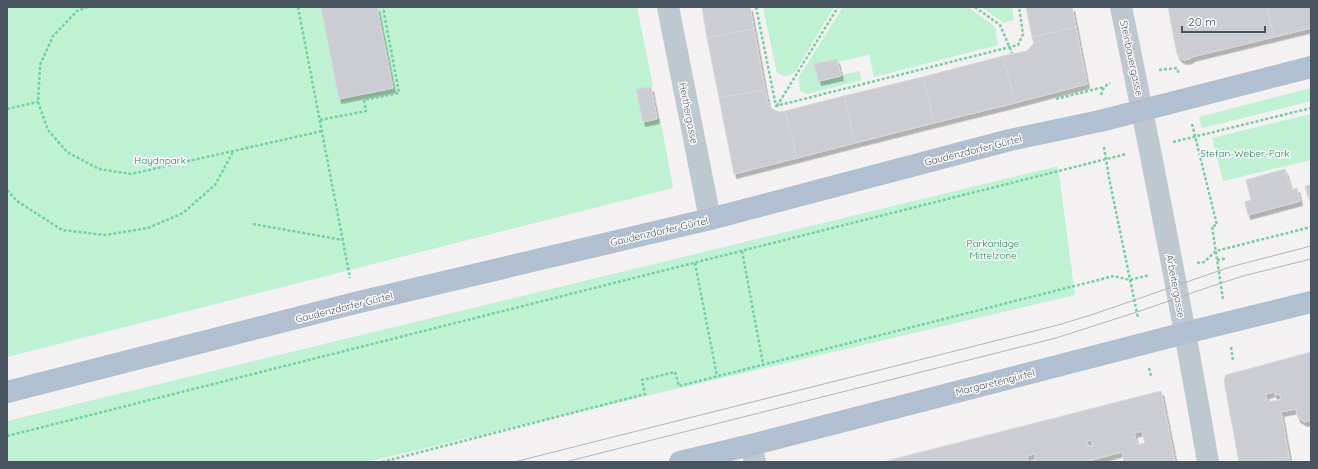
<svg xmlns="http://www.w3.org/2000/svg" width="1318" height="469" font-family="Quicksand,sans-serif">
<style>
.green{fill:#bef2d2}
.building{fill:#cbcdd3;stroke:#d5d7dd;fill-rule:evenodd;filter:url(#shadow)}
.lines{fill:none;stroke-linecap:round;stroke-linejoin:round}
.path{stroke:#74d2a3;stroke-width:2.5;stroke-dasharray:3 2;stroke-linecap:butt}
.minor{stroke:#bec8d1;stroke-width:22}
.major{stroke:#b0c0d1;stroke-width:22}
.tram{stroke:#b3b6bb;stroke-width:1}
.labels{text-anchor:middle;stroke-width:3;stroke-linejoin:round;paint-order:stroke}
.street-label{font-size:10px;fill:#485460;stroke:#fff}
.park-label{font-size:10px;fill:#13864c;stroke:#fff}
</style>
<defs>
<filter id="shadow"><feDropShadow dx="2.5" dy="4.5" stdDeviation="0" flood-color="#0004"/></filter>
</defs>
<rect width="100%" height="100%" fill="#f3f1f1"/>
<g class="green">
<path d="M7,7H637L653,86L651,87L657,119L660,118L673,188L7,357Z"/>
<path d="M763,7H834L795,72C788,77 784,77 777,73Z"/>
<path d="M843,7H968L995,27L998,45L874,77L869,55L838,62L837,59L814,64L819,81L859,71L862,80L807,94L800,91L799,77Z"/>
<path d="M981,7H1012L1014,20L1004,23Z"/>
<path d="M1311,88V101L1202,128L1199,117Z"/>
<path d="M1311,114V160L1223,181L1212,138Z"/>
<path d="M1058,166L1075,295L366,462H7V421Z"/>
</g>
<g class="building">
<path d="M321,7H377L393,88L339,99Z"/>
<path d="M702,7H750L754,29L707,38Z"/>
<path d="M1026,7H1072L1076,27L1032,37Z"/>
<path d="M1168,7H1267L1274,37L1192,57L1190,59L1184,60L1180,58L1177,54Z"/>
<path d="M1267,7H1311V28L1274,37Z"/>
<path d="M1076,27L1087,84L1015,103L1003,56L1027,51L1034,43L1032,37Z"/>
<path d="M754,29L765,90L719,98L707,38Z"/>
<path d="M1003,56L1015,103L934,123L923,77Z"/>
<path d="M837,59L841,76L819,81L814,64Z"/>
<path d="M923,77L934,123L855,143L844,96Z"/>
<path d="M651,87L657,119L643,122L636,89Z"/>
<path d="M765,90L769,107L779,112L785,111L797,158L734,174L719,98Z"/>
<path d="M844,96L855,143L797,158L785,111Z"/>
<path d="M1285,169L1291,190L1297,188L1300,201L1248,215L1245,202L1251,200L1246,180Z"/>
<path d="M1311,185V196L1308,197L1305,186Z"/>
<path d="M1311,352V420L1305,422L1298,418L1296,409L1281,412L1289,457L1266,462H1239L1224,381L1226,375ZM1274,392L1275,395L1280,394L1281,400L1267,402L1266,394Z"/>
<path d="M1161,391L1175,461L1124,462L1122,452L1088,461V462H882ZM1142,431L1145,443L1137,445L1134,433ZM1091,440L1093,446H1088L1087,441ZM1034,454L1036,460L1028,462L1027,456Z"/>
<path d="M1289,457L1290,462H1266Z"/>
</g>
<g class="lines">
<g class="path">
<path d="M88,7L77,11L53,36L40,65L38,102L48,130L67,152L99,169L131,174L322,131"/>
<path d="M298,7L350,278"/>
<path d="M756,7L776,106L1018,45L1023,34L1019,7"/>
<path d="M975,7L1000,25L1012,53"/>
<path d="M1159,70L1177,68L1179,74"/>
<path d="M1101,95L1104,87L1110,83"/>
<path d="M1056,99L1104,87"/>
<path d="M1023,102L1024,104"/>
<path d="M777,106L838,7"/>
<path d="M7,109L38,102"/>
<path d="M320,120L366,111L364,100L399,93L383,7"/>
<path d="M1192,124L1217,225L1212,226L1223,299"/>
<path d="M1173,142L1311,108"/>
<path d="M1104,147L1109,178L1138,318"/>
<path d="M7,190L17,201L62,230L105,235L148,228L183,213L215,185L233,152"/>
<path d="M253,224L343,240"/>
<path d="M742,251L763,364"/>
<path d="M1217,260L1227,258"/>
<path d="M695,263L717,376"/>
<path d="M1197,263L1204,262L1216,251L1311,227"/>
<path d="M1231,347L1233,360"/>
<path d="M1149,368L1151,376"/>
<path d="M7,436L1126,154"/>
<path d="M382,462L645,394L642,380L675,372L679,386L1114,276L1130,280L1149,275"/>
</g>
<g class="minor">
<path d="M668,7L710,219"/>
<path d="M1121,7C1152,158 1182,310 1208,462"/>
<path d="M751,445L755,462"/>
</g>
<g class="major">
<path d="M7,392L355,303L710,219L1010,140L1100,121L1311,67"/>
<path d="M680,462L751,445L1185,333L1311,302"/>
</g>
<g class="tram">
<path d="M514,462L1058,325L1094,314L1230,267L1311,246"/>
<path d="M565,462L1056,338L1137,312L1215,285L1243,276L1311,259"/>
</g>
</g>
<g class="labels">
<g class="street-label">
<text transform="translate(1132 58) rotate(78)" y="4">Steinbauergasse</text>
<text transform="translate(689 113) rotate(79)" y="4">Herthergasse</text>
<text transform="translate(973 150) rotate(-14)" y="4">Gaudenzdorfer Gürtel</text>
<text transform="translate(659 231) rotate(-13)" y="4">Gaudenzdorfer Gürtel</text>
<text transform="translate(1176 286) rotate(79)" y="4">Arbeitergasse</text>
<text transform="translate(344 307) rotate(-14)" y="4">Gaudenzdorfer Gürtel</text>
<text transform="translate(995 382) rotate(-14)" y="4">Margaretengürtel</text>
</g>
<g class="park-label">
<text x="1245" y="157">Stefan-Weber-Park</text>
<text x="160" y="164">Haydnpark</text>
<text x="993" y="247">Parkanlage<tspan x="993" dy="12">Mittelzone</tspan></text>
</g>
</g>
<rect width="1318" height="469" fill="none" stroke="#485460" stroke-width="16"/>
<path d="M1182 26v6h83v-6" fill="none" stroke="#485460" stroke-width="2"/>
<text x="1188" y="26" font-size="12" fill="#485460" stroke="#ffffff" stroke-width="3" paint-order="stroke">20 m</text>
</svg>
